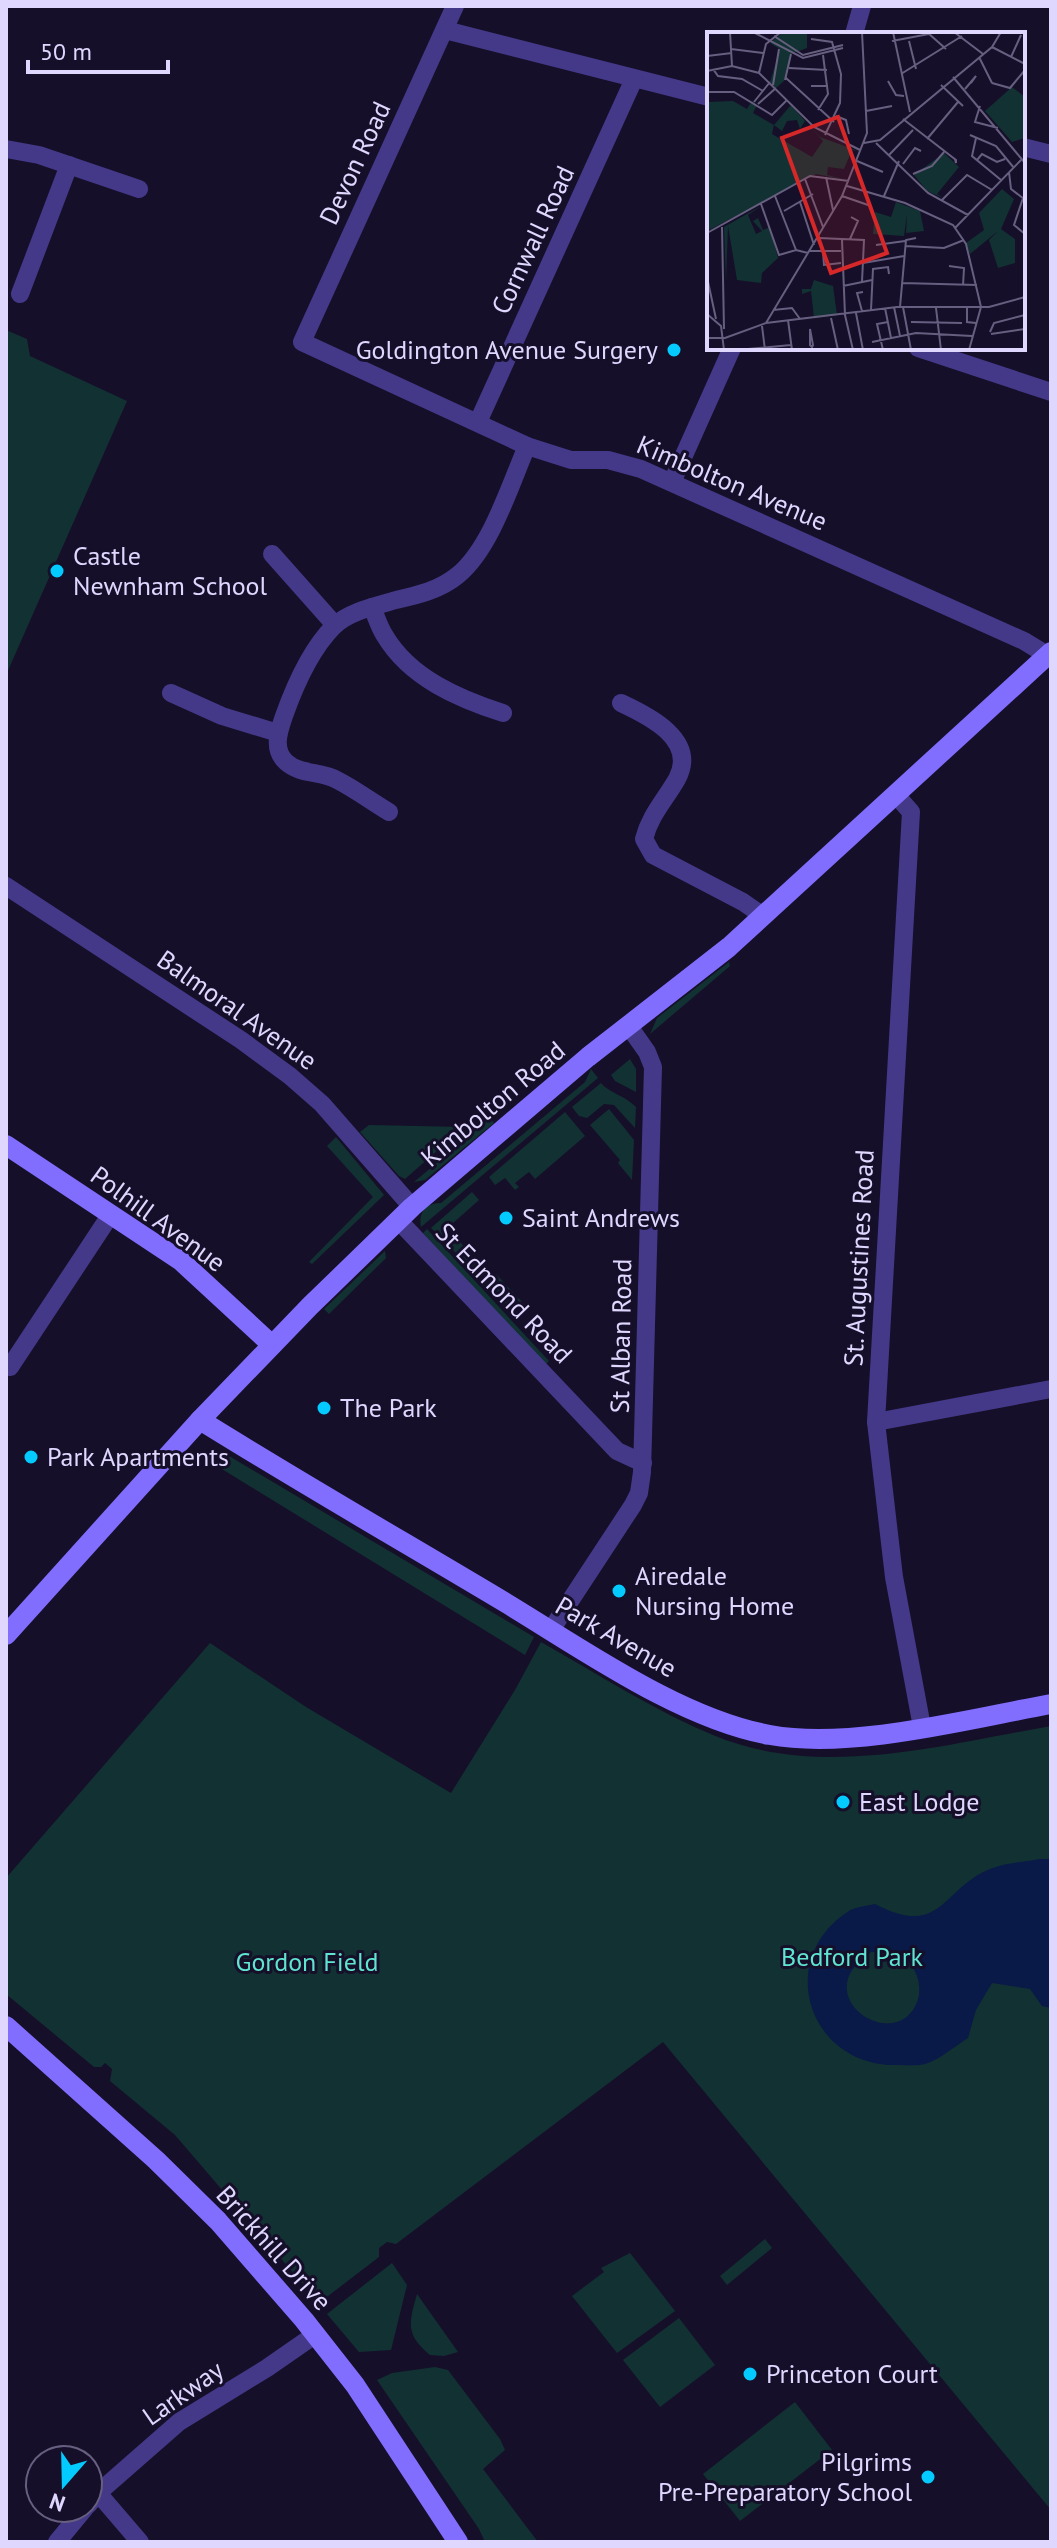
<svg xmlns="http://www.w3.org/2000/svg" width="1057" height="2548" font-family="'PT Sans',sans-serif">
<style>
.green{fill:#123133}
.water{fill:#091948;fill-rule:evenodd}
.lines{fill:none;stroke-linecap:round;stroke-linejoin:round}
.street{stroke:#443989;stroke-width:18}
.secondary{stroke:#816eff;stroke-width:20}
.poi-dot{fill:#03cbff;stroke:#160f29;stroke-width:3}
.labels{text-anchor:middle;stroke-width:6;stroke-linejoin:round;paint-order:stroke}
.street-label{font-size:26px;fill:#e0d7ff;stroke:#160f29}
.poi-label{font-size:26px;fill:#e0d7ff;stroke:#160f29;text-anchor:start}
.park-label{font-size:26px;fill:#5ee4d1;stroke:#160f29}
.inset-road{fill:none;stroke:#675f7f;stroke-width:2}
.view{fill:#d62828;fill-opacity:0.15;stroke:#d62828;stroke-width:4}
.inset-edge{fill:none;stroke:#e0d7ff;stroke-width:4}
</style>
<rect width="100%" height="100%" fill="#160f29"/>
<g class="green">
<path d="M6,330L27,339L30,356L127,401L6,675Z"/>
<path d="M729,962L730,966L650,1034L657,1018Z"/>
<path d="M630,1059L636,1069V1092L615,1081L611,1075Z"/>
<path d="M591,1069L598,1078L421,1227C418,1212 426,1203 441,1203L585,1082Z"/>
<path d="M601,1083C609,1093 624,1095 636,1107L635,1128L614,1105L604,1104L587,1118L579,1116L572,1107Z"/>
<path d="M609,1109L634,1140L632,1180L618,1163L620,1160L590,1125Z"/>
<path d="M565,1112L585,1136L535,1179L529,1172L515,1183L519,1187L515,1190L505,1178L495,1185L489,1177Z"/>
<path d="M490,1118L494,1123L425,1180L414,1182Z"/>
<path d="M369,1125L464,1127L405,1179L399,1176L360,1132Z"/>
<path d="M336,1137L384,1195L312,1264L309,1262L373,1197L327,1146Z"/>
<path d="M472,1192L479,1200L444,1231L455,1244L459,1241L480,1263L476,1267L486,1277L483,1280L431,1228Z"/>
<path d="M427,1229L549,1361L545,1365L423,1233Z"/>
<path d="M385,1251L386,1258L329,1314L324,1309Z"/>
<path d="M496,1274L524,1304L514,1313L486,1284Z"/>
<path d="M224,1453L534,1637L525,1655L217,1466Z"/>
<path d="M541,1642C598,1674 653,1710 713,1735C820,1780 942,1745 1051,1726V2510L663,2042L396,2244L387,2242L379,2248V2257L319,2303L175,2135L110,2081L112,2069L105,2063L101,2067H94L6,1994V1878L210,1643L306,1707L451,1793L515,1690Z"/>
<path d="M765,2239L772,2248L727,2285L720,2276Z"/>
<path d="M630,2253L675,2311L617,2353L572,2296L604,2272L601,2268Z"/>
<path d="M392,2263L407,2285L391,2350L359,2352L327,2314Z"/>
<path d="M417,2294L458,2352L444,2356L430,2355C405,2334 409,2323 417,2294Z"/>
<path d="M679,2318L715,2365L660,2407L623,2360Z"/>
<path d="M435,2367L448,2370L500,2439L505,2450L483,2469L538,2542H485L479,2529L377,2380L392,2373Z"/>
<path d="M795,2402L832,2450L740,2521L703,2474Z"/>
</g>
<path class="water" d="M1040,1859H1051V2008L1042,2006L1030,1989L992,1983L976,2010L968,2038C955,2046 939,2060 925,2064C918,2066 908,2065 900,2065C810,2069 774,1962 846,1913C853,1907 866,1906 875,1904C942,1939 941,1889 990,1869C1005,1863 1024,1862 1040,1859ZM871,1952C877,1952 884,1951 890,1952C910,1955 924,1979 918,1999C900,2058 802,1997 871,1952Z"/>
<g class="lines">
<g class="street">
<path d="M455,6L302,342L527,446L571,460H608L641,469L1024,641L1047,655"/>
<path d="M445,30L709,97"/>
<path d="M854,34L862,6"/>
<path d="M1023,147L1051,154"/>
<path d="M6,149L39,155L139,189"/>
<path d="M20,294L69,165"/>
<path d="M918,348L1051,392"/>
<path d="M478,422L634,79"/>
<path d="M672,482L732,348"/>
<path d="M272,554L335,625"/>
<path d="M372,607C376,616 379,627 385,636C410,678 459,699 503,713"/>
<path d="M171,693L222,716L278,733"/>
<path d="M621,703C649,716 698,740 677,779C665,800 650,815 644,839L653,855L743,902L763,916"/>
<path d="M896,795L911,812L876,1422L894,1577L922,1727"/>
<path d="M389,812C372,802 355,789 337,780C321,771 300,775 286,762C272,749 279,731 284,716C295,685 310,650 334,626C350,611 376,606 396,600C418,595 440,590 458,575C491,548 510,485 527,446"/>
<path d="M6,886L241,1040L290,1076L322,1104L412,1207"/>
<path d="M399,1221L617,1451L643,1463"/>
<path d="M10,1367L111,1214"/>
<path d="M876,1422L1051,1389"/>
<path d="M551,1630L633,1505L639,1493L642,1472L653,1067L647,1052L628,1025"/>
<path d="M98,2493L140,2542"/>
<path d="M88,2505L98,2493L179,2422L267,2368L316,2334"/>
<path d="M57,2542L85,2508"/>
</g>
<g class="secondary">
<path d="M6,1145L181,1261L272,1345"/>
<path d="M200,1420C301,1483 404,1542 506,1603C584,1650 681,1719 770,1735C851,1750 969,1719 1051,1704"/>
<path d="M6,1635L200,1420L310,1306L412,1207L588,1057L729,947L1051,652"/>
<path d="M6,2026L156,2160L218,2221L304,2320L355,2385L458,2542"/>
</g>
</g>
<g class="poi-dot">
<circle cx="674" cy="350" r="8"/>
<circle cx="57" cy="571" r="8"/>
<circle cx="506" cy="1218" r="8"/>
<circle cx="324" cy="1408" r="8"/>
<circle cx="31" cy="1457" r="8"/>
<circle cx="619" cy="1591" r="8"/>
<circle cx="843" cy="1802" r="8"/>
<circle cx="750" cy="2374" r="8"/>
<circle cx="928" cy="2477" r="8"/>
</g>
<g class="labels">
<g class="street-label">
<text transform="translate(355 163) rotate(-65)" y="9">Devon Road</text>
<text transform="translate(533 240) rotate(-65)" y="9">Cornwall Road</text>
<text transform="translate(732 483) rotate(23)" y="9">Kimbolton Avenue</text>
<text transform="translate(237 1010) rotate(35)" y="9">Balmoral Avenue</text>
<text transform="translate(493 1104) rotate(-40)" y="9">Kimbolton Road</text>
<text transform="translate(158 1219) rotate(36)" y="9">Polhill Avenue</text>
<text transform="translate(859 1258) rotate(-87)" y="9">St. Augustines Road</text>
<text transform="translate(504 1293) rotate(46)" y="9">St Edmond Road</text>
<text transform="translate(621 1336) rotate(-89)" y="9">St Alban Road</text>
<text transform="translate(616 1637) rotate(30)" y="9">Park Avenue</text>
<text transform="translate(274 2248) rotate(48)" y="9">Brickhill Drive</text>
<text transform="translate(183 2393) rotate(-35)" y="9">Larkway</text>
</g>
<g class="poi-label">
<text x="658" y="359" text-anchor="end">Goldington Avenue Surgery</text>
<text x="73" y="565">Castle<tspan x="73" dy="30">Newnham School</tspan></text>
<text x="522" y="1227">Saint Andrews</text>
<text x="340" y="1417">The Park</text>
<text x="47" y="1466">Park Apartments</text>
<text x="635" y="1585">Airedale<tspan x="635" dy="30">Nursing Home</tspan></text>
<text x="859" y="1811">East Lodge</text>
<text x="766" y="2383">Princeton Court</text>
<text x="912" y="2471" text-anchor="end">Pilgrims<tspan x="912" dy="30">Pre-Preparatory School</tspan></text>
</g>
<g class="park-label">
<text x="852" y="1966">Bedford Park</text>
<text x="307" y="1971">Gordon Field</text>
</g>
</g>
<g transform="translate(707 32)">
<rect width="318" height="318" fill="#160f29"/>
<path d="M76,0H100V16L84,22L77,49L69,56L63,50L73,17L63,11ZM305,55L318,65V106L305,110L278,79ZM26,69L40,77L45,69L50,73L46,81L67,93L84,73L98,89L93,97L90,88L80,89L75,99L67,93L65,102L105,125L116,109L99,90L113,105L151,119L145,118L137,137L121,135L120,143L140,148L109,142L0,199V70ZM237,121L252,135L230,162L236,166L220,159L207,143ZM295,157L307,167L294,197L308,207V231L291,236L282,208L291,199L263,222L259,211L277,198L272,181ZM189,170L213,179L217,199L199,201L200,182L197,204L166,202L168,180L184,185ZM54,174L41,183L49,202L55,199L46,189L51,186L56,198L63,195L71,226L55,241L54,251L30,248L21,194L19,250L17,195ZM107,248L126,254L130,283L107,286L104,259L95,262V257H104Z" fill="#123133"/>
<path class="inset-road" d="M23,0L25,34M46,0L96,26L136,16M186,0L203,80M247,0L276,22M221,1L239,17M67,4L96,23L136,13M104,7L125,10L134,42L133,71L118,103M185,9L222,2M202,9L209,37M285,15L318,32M24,17L56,21M0,24L25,21M272,25L285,51M304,25L314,3M82,36L120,38M6,37L11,44L35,47L56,59M0,39L25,34L52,41L107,95L153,118M52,41L59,12L74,0M194,42L255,4M246,45L318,131M79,46L127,90M78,48L84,22M181,49L189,63L197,64M285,51L303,56L318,38M66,53L72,17M234,53L256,74M113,54H104H121M258,57L269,44L264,51M0,60H27L65,83L80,68M47,70L63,50M51,72L69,56M273,74L268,90L291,96M111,78L121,62L116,23M159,79L185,74M129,84L139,88L142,102M196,87L249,128V131L248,127M263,103L289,114L307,136M269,106L265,124L294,148M220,107L251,70M157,111L173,108L285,15L294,0M169,111L221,161L261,183M182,123L206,98M270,128L275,122L290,130L298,127M150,129L176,140M196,132L208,116L214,119M302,140L304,157L317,167M206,142L225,134L237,120M119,145L126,178M98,147L116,195M140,154L198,171L246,193L259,212L274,275M68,164L89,218M135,164L164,174M177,164L192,129M316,166L307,193L318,202M235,168L260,143L285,158M93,170L107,213M54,172L72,223L89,218L101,221M77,179L106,162M15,195L17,297M248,196L314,128M0,201L103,144L142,149M112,206L157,208L155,250M143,207L151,189L144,185M135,208L138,283L146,318M169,213L198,209M198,214L237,216L257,208M102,219H134M116,220L117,233L134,231M156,231L197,224M242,234L257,236L256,254M0,245L9,287M195,251L270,253M136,254L165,248M187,275L193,304M193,275L199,208L209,206M196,275L204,318M260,275V290L269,291M178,276L184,306M229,276L234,318M66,278L85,276L93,287M164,278L166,237L181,235L182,242M155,279L150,261L156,260M149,281L156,318M0,282L14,294L17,318M124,286L131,318M81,288L85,318M204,290L255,291M59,291L190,275H282L318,265M55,294L58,318M103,297L106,313L105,315L103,313ZM283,300L287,291L318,283M284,302L318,297M0,306H18L59,291L135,164L160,101L155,0M165,310L209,301L265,304M30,318L84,313M176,318L170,292L181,290M229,318L262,317M262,318L274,275"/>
<path class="view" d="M131,85L180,221L124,241L75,106Z"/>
<rect width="318" height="318" class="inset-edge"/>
</g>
<rect width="1057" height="2548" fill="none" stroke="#e0d7ff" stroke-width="16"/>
<g transform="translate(64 2484) rotate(200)"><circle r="38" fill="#160f29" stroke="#675f7f" stroke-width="2"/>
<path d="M0-6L14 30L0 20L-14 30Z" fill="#03cbff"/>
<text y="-12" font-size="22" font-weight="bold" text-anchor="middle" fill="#e0d7ff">N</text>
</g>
<path d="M28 60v12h140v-12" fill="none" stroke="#e0d7ff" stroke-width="4"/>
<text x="40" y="60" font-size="24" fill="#e0d7ff" stroke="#160f29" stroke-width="6" paint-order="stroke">50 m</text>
</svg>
